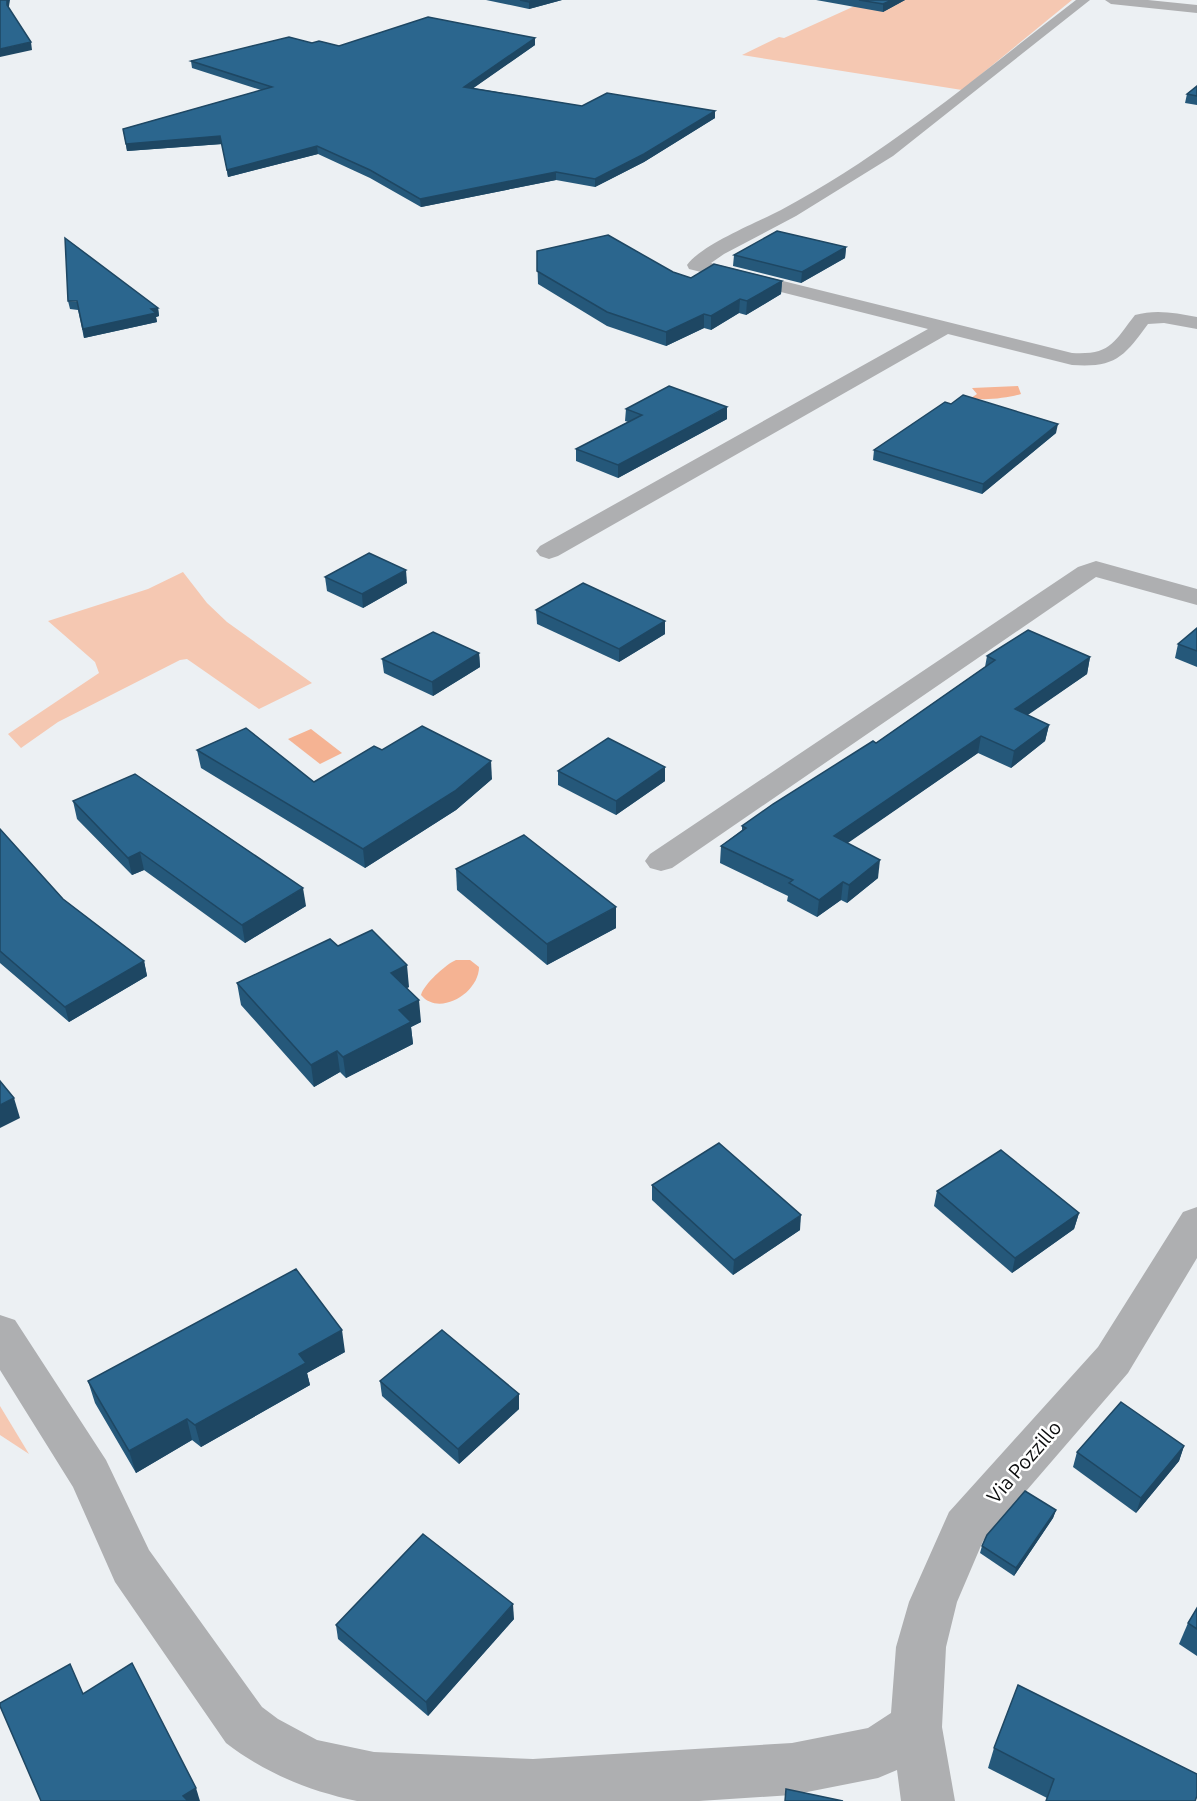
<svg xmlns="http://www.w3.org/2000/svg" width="1197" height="1801" font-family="Ubuntu,sans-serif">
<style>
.green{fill:#f5c8b2}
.water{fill:#f5b393}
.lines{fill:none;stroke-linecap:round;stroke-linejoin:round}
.street{fill:#aeafb1;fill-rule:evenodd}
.wall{fill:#25587a}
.shaded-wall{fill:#1e4763}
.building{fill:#2b668e;stroke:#1e4763;stroke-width:1.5}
.labels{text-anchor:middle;stroke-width:5;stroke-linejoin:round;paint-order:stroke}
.near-street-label{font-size:20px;fill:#0b0c0d;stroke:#fff}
</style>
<rect width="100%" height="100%" fill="#ecf0f3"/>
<g class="green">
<path d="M868,0H1072L962,90L742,55L779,37L784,38Z"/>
<path d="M183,572L207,603L227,622L312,683L259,709L187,659L180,660L58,722L21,748L8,734L99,673L95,662L48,621L148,589Z"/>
<path d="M0,1406L29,1454L0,1435Z"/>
</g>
<g class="water">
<path d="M1018,386L1021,394C1008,398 984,401 971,398L977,394L972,388Z"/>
<path d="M311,729L342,753L320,764L288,739Z"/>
<path d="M456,960H470L479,967C479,993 439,1017 421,995C423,985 446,964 456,960Z"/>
</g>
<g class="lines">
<g class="street">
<path d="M1076,0H1090L893,156L796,216L724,254L711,263L1072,353C1111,355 1113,343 1135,315C1156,309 1176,313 1197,317V329L1164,323L1148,324C1124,357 1115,368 1072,365L948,334L558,556L549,559L540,556L536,551L540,546L928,329L689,269L687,265C701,245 758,222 781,210C888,153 981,73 1076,0Z"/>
<path d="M1105,0H1148L1197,5V13L1111,4Z"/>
<path d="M1096,561L1197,589V605L1096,577L672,868L661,871L650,868L645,861L650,854L1078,567Z"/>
<path d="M1197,1207V1258L1128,1373L983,1541L957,1602L946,1647L942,1727L955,1801H901L897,1770L878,1778L792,1795L699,1801H357C309,1791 265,1773 226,1743L115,1582L73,1487L0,1370V1315L15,1320L106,1460L149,1550L262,1707L278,1719L317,1740L374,1752L533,1759L792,1743L868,1728L891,1713L896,1647L909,1602L949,1512L1098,1347L1183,1212Z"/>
</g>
</g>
<g class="wall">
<path d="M486,0H562L529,9Z"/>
<path d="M816,0H905L883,12Z"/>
<path d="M535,38V45L473,88L582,106L715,111V118L644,162L595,187L556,180L421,207L370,178L318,154L228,177L222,144L127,151L123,129L261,90L192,68L191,61L312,43L339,46Z"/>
<path d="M1197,86V105L1185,103L1187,94Z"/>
<path d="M846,247L845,258L801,283L733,266L734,255Z"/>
<path d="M537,251L673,272L691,278L782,281L781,294L746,315L739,313L711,330L704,328L666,346L607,326L538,284Z"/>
<path d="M68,301L158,308L159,316L156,317L157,322L84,338L78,310L70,309Z"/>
<path d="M626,409L727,419L618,478L576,461V449L628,422L625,421Z"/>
<path d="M1056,433L982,494L873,460L874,450Z"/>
<path d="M325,577L407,583L363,608L327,591Z"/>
<path d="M536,610L665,621V634L619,662L537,624Z"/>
<path d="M1197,628V667L1175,658L1178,644Z"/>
<path d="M479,653L480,667L433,696L384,673L382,659Z"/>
<path d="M987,656L1090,657L1087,674L1027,715L1049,725L1045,741L1011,768L978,753L847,843L878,878L847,903L841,900L817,917L787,901L788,896L720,863L721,846L742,830V826L876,743L985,667Z"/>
<path d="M197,750L314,782L382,750L492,779L456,810L365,868L201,768Z"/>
<path d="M558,771L665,781L616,815L558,785Z"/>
<path d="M73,801L306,906L245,943L144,870L132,875L77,819Z"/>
<path d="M0,829L63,899L144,961L147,976L69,1022L0,963Z"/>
<path d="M456,869L616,928L547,965L457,890Z"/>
<path d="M338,946L409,987L407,988L421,1022L411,1027L413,1044L346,1078L340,1072L314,1087L241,1005L237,983Z"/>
<path d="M652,1185L800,1230L733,1275L652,1200Z"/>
<path d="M937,1191L1079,1213L1074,1229L1012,1273L934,1206Z"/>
<path d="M345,1352L307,1373L310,1385L201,1447L192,1440L136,1473L95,1403L88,1381Z"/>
<path d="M380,1381L519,1409L459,1464L382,1396Z"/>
<path d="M1184,1446L1179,1461L1136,1513L1073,1467L1077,1452Z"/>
<path d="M1056,1510L1053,1518L1014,1576L980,1553L982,1546Z"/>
<path d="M1197,1608V1656L1179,1644L1188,1623Z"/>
<path d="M514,1619L428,1716L338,1639L336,1625Z"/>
<path d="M994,1748L1197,1774L1047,1798L988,1768Z"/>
</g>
<g class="shaded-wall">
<path d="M7,0H10L8,12L7,5Z"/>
<path d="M536,0H562L529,9V2Z"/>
<path d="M892,0H905L883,12V4Z"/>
<path d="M535,38V45L465,94L464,87Z"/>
<path d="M31,42L32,50L0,57V49Z"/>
<path d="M715,111V118L644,162L595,187V179Z"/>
<path d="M220,136L222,144L127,151L126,144Z"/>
<path d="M317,146L318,154L228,177L227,170Z"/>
<path d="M556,172V180L421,207L420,199Z"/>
<path d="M846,247L845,258L801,283L802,272Z"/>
<path d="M782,281L781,294L746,315L747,301Z"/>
<path d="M740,299L739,313L711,330V316Z"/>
<path d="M158,308L159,316L156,317L157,322L84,338L83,329Z"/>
<path d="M704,314V328L666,346V332Z"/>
<path d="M727,407V419L618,478V465Z"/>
<path d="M1058,424L1056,433L982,494L983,484Z"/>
<path d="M406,570L407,583L363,608L362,594Z"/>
<path d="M665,621V634L619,662V649Z"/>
<path d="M479,653L480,667L433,696L432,682Z"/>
<path d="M1090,657L1087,674L1012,726L1015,709Z"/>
<path d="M1049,725L1045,741L1011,768L1014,751Z"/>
<path d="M981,736L978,753L832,854L834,836Z"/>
<path d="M491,761L492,779L456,810L365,868L363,849Z"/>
<path d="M665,767V781L616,815V801Z"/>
<path d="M140,852L144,870L132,875L128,858Z"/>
<path d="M880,860L878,878L847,903L849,885Z"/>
<path d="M843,882L841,900L817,917L819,900Z"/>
<path d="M303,888L306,906L245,943L242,925Z"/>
<path d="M616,907V928L547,965V944Z"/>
<path d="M144,961L147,976L69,1022L65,1007Z"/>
<path d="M407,965L409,987L393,994L391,973Z"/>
<path d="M419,1000L421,1022L411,1027L413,1044L346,1078L343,1057L399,1010Z"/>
<path d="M337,1051L340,1072L314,1087L311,1065Z"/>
<path d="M14,1098L20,1118L0,1128V1105Z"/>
<path d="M1079,1213L1074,1229L1012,1273L1015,1258Z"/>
<path d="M801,1215L800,1230L733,1275L734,1260Z"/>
<path d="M342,1330L345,1352L307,1373L310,1385L201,1447L195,1425L299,1354Z"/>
<path d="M519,1394V1409L459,1464L458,1449Z"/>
<path d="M187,1419L192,1440L136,1473L129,1451Z"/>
<path d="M1184,1446L1179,1461L1136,1513L1141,1498Z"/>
<path d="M1056,1510L1053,1518L1014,1576L1016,1568Z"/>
<path d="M513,1604L514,1619L428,1716L426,1702Z"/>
<path d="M196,1788L200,1801H185L183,1796Z"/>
</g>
<g class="building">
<path d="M0,0H7V5L31,42L0,49Z"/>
<path d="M520,0H536L529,2Z"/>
<path d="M859,0H892L883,4Z"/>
<path d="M428,17L535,38L464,87L582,106L607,93L715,111L644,154L595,179L556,172L420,199L370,170L317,146L227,170L220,136L126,144L123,129L272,87L191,61L289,37L312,43L319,41L339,46Z"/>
<path d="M1197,86V96L1187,94Z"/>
<path d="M777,231L846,247L802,272L734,255Z"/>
<path d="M608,235L673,272L691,278L714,264L782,281L747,301L740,299L711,316L704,314L666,332L607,312L537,271V251Z"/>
<path d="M65,238L158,308L151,309L156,313L83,329L77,301H68Z"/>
<path d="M669,386L727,407L618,465L576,449L642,415L626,409Z"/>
<path d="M963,395L1058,424L983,484L874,450L945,402L951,404Z"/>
<path d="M369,553L406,570L362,594L325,577Z"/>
<path d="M583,583L665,621L619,649L536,610Z"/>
<path d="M1197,628V651L1178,644Z"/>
<path d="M1028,630L1090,657L1015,709L1049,725L1014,751L981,736L834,836L880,860L849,885L843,882L819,900L789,883L793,880L721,846L746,828L742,826L773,804L873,741L876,743L995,660L987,656Z"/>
<path d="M433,632L479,653L432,682L382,659Z"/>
<path d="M422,726L491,761L455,791L363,849L197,750L246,728L314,782L374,746L382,750Z"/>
<path d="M608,738L665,767L616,801L558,771Z"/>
<path d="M135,774L303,888L242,925L140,852L128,858L73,801Z"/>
<path d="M0,829L63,899L144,961L65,1007L0,951Z"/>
<path d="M524,835L616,907L547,944L456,869Z"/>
<path d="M372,930L407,965L391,973L419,1000L399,1010L411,1022L343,1057L337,1051L311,1065L237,983L330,939L338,946Z"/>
<path d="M0,1081L14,1098L0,1105Z"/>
<path d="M719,1143L801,1215L734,1260L652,1185Z"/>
<path d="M1001,1150L1079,1213L1015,1258L937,1191Z"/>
<path d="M296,1269L342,1330L299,1354L306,1363L195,1425L187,1419L129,1451L88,1381Z"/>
<path d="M442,1330L519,1394L458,1449L380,1381Z"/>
<path d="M1121,1402L1184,1446L1141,1498L1077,1452Z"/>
<path d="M1025,1491L1056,1510L1016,1568L982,1546L987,1535Z"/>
<path d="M423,1534L513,1604L426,1702L336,1625Z"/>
<path d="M1197,1608V1629L1188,1623Z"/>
<path d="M132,1663L196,1788L183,1796L188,1801H41L0,1706V1703L70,1664L83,1694Z"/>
<path d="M1018,1685L1197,1774V1796L1195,1801H1046L1054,1779L994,1748Z"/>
<path d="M786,1789L843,1801H785Z"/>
</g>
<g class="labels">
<g class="near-street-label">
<text transform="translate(1024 1462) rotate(-49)" y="7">Via Pozzillo</text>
</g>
</g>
</svg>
